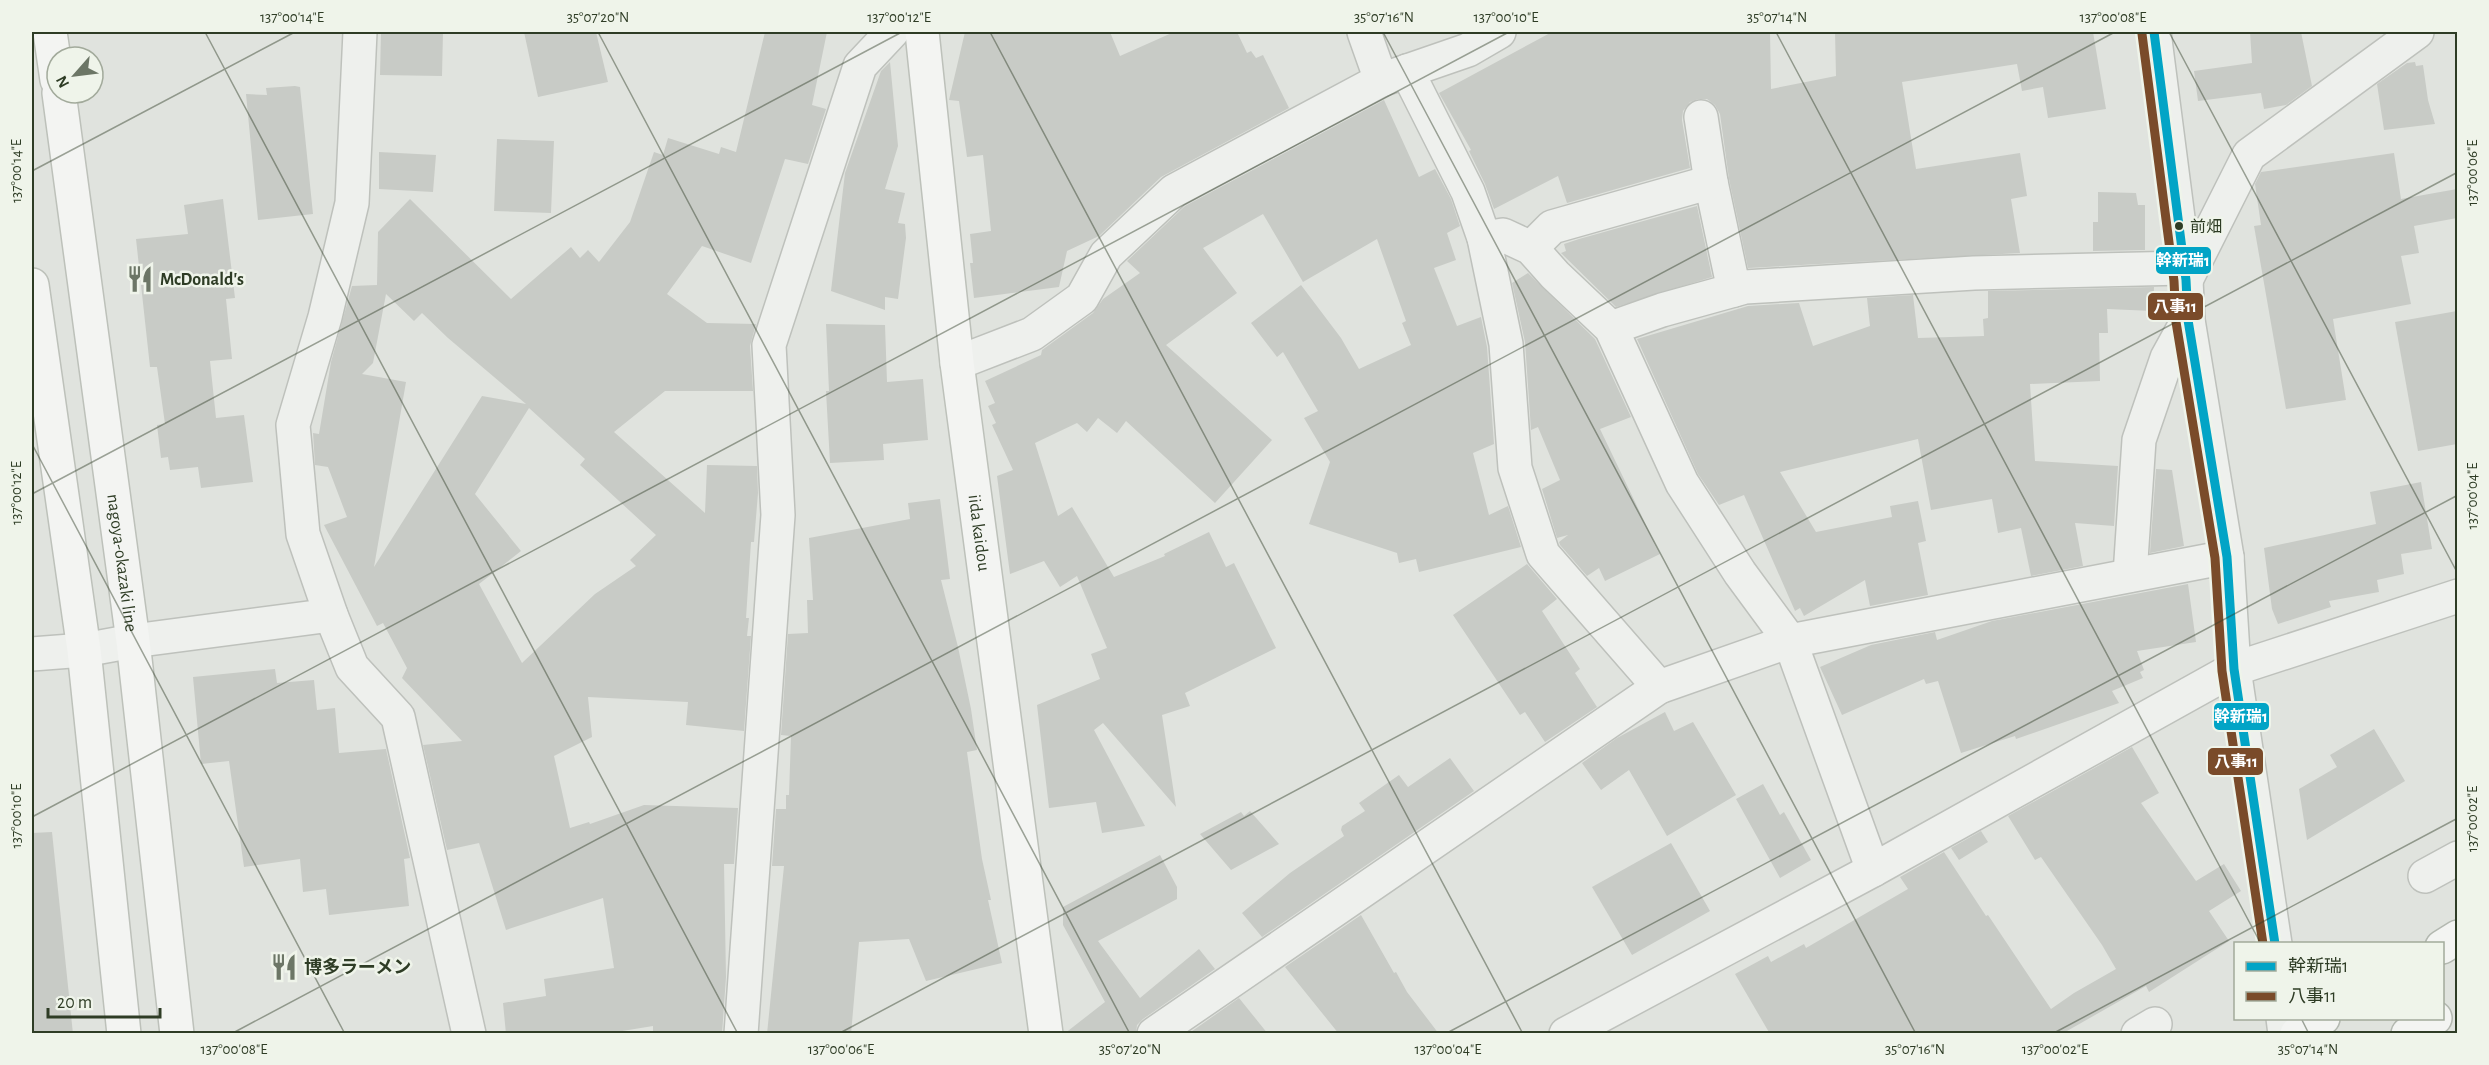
<svg xmlns="http://www.w3.org/2000/svg" width="2489" height="1065" font-family="'Alegreya Sans','Noto Sans JP',sans-serif">
<style>
.building{fill:#c8cbc6;fill-rule:evenodd}
.lines{fill:none;stroke-linecap:round;stroke-linejoin:round}
.minor-casing{stroke:#bec1bc;stroke-width:36}
.major-casing{stroke:#bdc1ba;stroke-width:36}
.highway-casing{stroke:#b3b8b0;stroke-width:36}
.minor{stroke:#eef0ed;stroke-width:33}
.major{stroke:#f3f4f2;stroke-width:33}
.highway{stroke:#f3f4f2;stroke-width:33}
.bus-1-casing{stroke:#eff4ea;stroke-width:14}
.bus-2-casing{stroke:#eff4ea;stroke-width:14}
.bus-1{stroke:#02a4c6;stroke-width:9}
.bus-2{stroke:#7a4b2a;stroke-width:9}
.ticks{fill:none;stroke:#2e3c25;stroke-width:1.5;stroke-opacity:0.45}
.bus-dot{fill:#2e3c25;stroke:#eff4ea;stroke-width:2}
.labels{text-anchor:middle;stroke-width:5;stroke-linejoin:round;paint-order:stroke}
.bus-label{font-size:16px;fill:#2e3c25;stroke:#eff4ea;text-anchor:start}
.poi-label{font-size:18px;font-weight:bold;fill:#2e3c25;stroke:#eff4ea;text-anchor:start}
.street-label{font-size:18px;fill:#2e3c25;stroke:#eff4ea}
.line-badge{stroke:#eff4ea;stroke-width:2}
.badge-label{font-size:16px;text-anchor:middle;font-weight:bold;fill:#fff}
.neatline{fill:none;stroke:#2e3c25;stroke-width:2}
.ticks-label{font-size:15px;text-anchor:middle;fill:#2e3c25}
</style>
<rect width="100%" height="100%" fill="#e0e3de"/>
<g class="building">
<path d="M381,32H443L442,76L380,75Z"/>
<path d="M524,32H596L608,82L538,97Z"/>
<path d="M765,32H827L812,105L826,109L808,164L785,159L751,263L702,246L667,294L707,323L756,324L750,346L753,391H665L614,432L705,513L707,465L757,466L758,493L754,542H751L746,618H749L747,636H751L744,731L686,725L688,702L588,697L592,737L554,756L570,828L589,822L590,824L644,805L738,808L734,864H724L726,977L722,1034H653V1026L604,1034H506L503,1003L546,996L544,979L614,968L603,898L506,930L479,843L447,850L423,745L462,741L402,678L407,668L383,623L377,626L324,525L347,517L328,467L315,465L313,433L319,434L331,362L352,286L377,285L378,232L410,199L511,299L571,247L580,258L588,250L599,262L630,222L654,152L663,155L668,138L719,154L721,147L736,152ZM386,294L414,321L422,313L448,338L526,404L482,396L374,567L406,382L362,374L373,363ZM529,408L585,459L580,465L656,535L630,560L636,566L595,594L522,663L479,584L521,551L475,494Z"/>
<path d="M965,32H1110L1120,56L1174,32H1237L1247,53L1251,51L1256,58L1263,55L1289,108L1161,177L1099,236L1067,251L1059,287L974,298L970,263H973L970,234L991,231L983,155L967,157L959,101L949,100Z"/>
<path d="M1552,32H1770L1771,89L1836,76L1835,32H2093L2106,109L2048,118L2043,87L2022,91L2017,64L1902,82L1916,169L2020,153L2027,196L2011,199L2020,253L1748,268L1729,179L1720,114L1715,105L1707,99H1698L1690,102L1683,111L1682,120L1690,168L1567,203L1558,176L1494,209L1485,184L1469,151L1471,150L1439,93Z"/>
<path d="M2250,32H2301L2312,86L2286,105L2264,109L2261,93L2198,101L2194,71L2252,63Z"/>
<path d="M890,62L898,146L885,189L905,193L898,223L905,224L906,238L898,299L885,297V310L831,291L845,173L881,71Z"/>
<path d="M2415,62L2416,66L2423,65L2428,100L2435,124L2384,130L2377,84L2407,63Z"/>
<path d="M295,86L300,87L313,214L258,220L246,94L267,95L266,88Z"/>
<path d="M1384,100L1419,177L1435,169L1451,199L1460,226L1447,233L1456,260L1434,268L1457,326L1481,317L1487,347L1494,444L1473,453L1489,515L1508,506L1521,547L1419,572L1416,559L1399,563L1397,553L1309,524L1330,462L1304,418L1318,411L1283,352L1277,357L1251,323L1301,285L1341,338L1359,369L1411,345L1402,323L1406,321L1377,239L1303,282L1263,214L1203,248L1237,293L1166,345L1272,440L1215,503L1126,421L1117,433L1098,418L1087,432L1077,423L1035,443L1058,516L1072,507L1114,577L1165,556L1164,554L1209,532L1226,567L1234,563L1276,648L1185,693L1190,706L1162,715L1176,807L1103,723L1094,730L1145,826L1102,833L1096,802L1049,808L1037,705L1100,679L1091,654L1107,648L1077,576L1060,587L1044,561L1010,574L997,476L1013,470L992,425L996,423L988,406L995,403L985,381L1041,355L1042,350L1093,313L1103,299L1140,273L1127,261L1185,206Z"/>
<path d="M497,139L554,141L551,213L494,211Z"/>
<path d="M379,152L436,155L433,192L379,189Z"/>
<path d="M2394,153L2401,199L2457,189V218L2414,226L2419,253L2401,256L2411,304L2333,319L2346,400L2286,409L2254,226L2261,225L2255,184L2261,172Z"/>
<path d="M2098,192L2136,193L2138,205H2145V250L2093,251V222H2098Z"/>
<path d="M223,199L235,298L226,299L232,359L210,361L216,418L244,415L253,482L201,488L198,467L170,470L168,457L161,458L157,425L165,424L157,367H150L136,239L188,234L184,205Z"/>
<path d="M1697,206L1712,277L1616,307L1561,253L1566,251L1564,244L1579,239Z"/>
<path d="M1528,273L1595,339L1631,417L1600,429L1660,554L1605,581L1599,568L1587,576L1560,545L1559,542L1568,535L1557,538L1542,489L1560,480L1538,427L1531,430L1525,342L1512,283Z"/>
<path d="M2154,287L2153,311L2107,309L2108,333H2099L2100,381L2030,384L2035,461L2118,466L2114,526L2075,523L2083,566L2031,576L2021,528L1998,533L1992,499L1931,510L1918,439L1780,472L1816,532L1892,517L1890,506L1918,501L1926,541L1918,543L1928,595L1870,606L1865,580L1804,616L1800,608L1795,611L1744,495L1719,505L1698,474L1637,339L1748,306L1799,303L1813,346L1870,326L1867,298L1913,295L1918,338L1984,336L1983,319L1988,318V291Z"/>
<path d="M2457,311V444L2418,451L2395,322Z"/>
<path d="M826,324L885,325L887,382L923,379L928,440L883,444L884,460L830,463L826,391H829Z"/>
<path d="M2156,469L2172,470L2184,546L2150,553Z"/>
<path d="M2421,482L2432,549L2401,554L2404,574L2377,580L2379,592L2329,601L2331,607L2278,624L2272,609L2264,548L2376,524L2370,492Z"/>
<path d="M940,499L950,579L941,580L958,647L971,709L977,750L967,752L982,859L991,900H988L1002,963L926,981L909,939L859,942L851,1034H767L784,866H772L776,809H786V795H789L791,736L781,735L788,634L808,633L807,600H813L809,538L910,519L908,503Z"/>
<path d="M1527,564L1557,599L1542,611L1580,669L1575,673L1597,707L1545,742L1525,712L1520,715L1453,615Z"/>
<path d="M2188,584L2196,642L2137,651L2144,670L2140,672L2143,678L2112,691L2119,703L2016,739L2015,736L1961,753L1938,681L1926,684L1924,679L1842,715L1820,667L1871,645L1935,632L1937,640L1992,621Z"/>
<path d="M275,669L277,683L314,680L317,710L335,708L339,753L386,749L410,858L404,859L409,906L329,915L326,889L303,892L300,859L244,867L229,761L201,764L193,677Z"/>
<path d="M1665,712L1674,731L1693,722L1736,795L1667,836L1629,770L1601,790L1582,763L1617,738Z"/>
<path d="M2374,729L2405,781L2307,840L2299,789L2337,767L2330,755Z"/>
<path d="M2132,747L2159,793L2141,803L2196,881L2224,864L2241,891L2209,911L2229,941L2149,992L2146,986L2067,1031L2068,1034H1770L1735,974L1768,956L1771,962L1804,944L1806,948L1908,889L1900,877L1944,852L1986,916L1988,915L2051,1009L2074,993L2116,969L2102,945L2041,857L2035,860L2008,816Z"/>
<path d="M1450,758L1474,791L1262,937L1242,913L1290,873L1344,836L1341,830L1342,826L1365,811L1359,803L1399,775L1408,787Z"/>
<path d="M1763,784L1780,815L1784,812L1811,860L1780,878L1736,799Z"/>
<path d="M1250,811L1279,844L1231,870L1200,834L1241,812L1244,816Z"/>
<path d="M1981,831L1988,842L1959,860L1951,848Z"/>
<path d="M52,832L73,1034H32V833Z"/>
<path d="M1671,843L1710,911L1632,955L1592,887Z"/>
<path d="M1160,855L1177,887V899L1098,941L1140,998L1199,949L1215,969L1143,1019L1137,1025L1136,1034H1064L1105,1002L1063,925V907Z"/>
<path d="M1361,915L1394,973L1396,972L1407,992L1439,1034H1339L1285,967Z"/>
<path d="M1239,998L1268,1034H1188Z"/>
</g>
<g class="lines">
<defs>
<g id="minor">
<path d="M360,32L352,203L325,317L293,425L303,534L331,615L352,667L398,717L469,1034"/>
<path d="M1364,32L1381,80"/>
<path d="M2154,32L2186,280L2188,320L2227,557L2234,669L2275,944"/>
<path d="M1407,71L1468,192L1484,238L1506,344L1515,468L1543,554L1659,687"/>
<path d="M1701,117L1711,182L1734,290"/>
<path d="M1484,238L1503,235L1531,248L1555,275L1611,328L1682,483L1740,573L1790,641L1873,870"/>
<path d="M1531,248L1552,227L1711,182"/>
<path d="M2186,280L2249,155L2417,32"/>
<path d="M1611,328L1662,310L1745,287L1974,273L2184,268"/>
<path d="M957,363L1032,334L1082,298L1106,255L1174,191L1381,80L1468,50L1499,32"/>
<path d="M2130,575L2139,440L2167,358L2188,320"/>
<path d="M32,654L84,650L133,641L331,615"/>
<path d="M2425,876L2458,858"/>
<path d="M2283,1018L2285,1034"/>
<path d="M741,1034L778,515L769,345L860,66L892,32"/>
<path d="M1154,1034L1659,687L1790,641L2227,557"/>
<path d="M1566,1034L1873,870L2234,669L2458,596"/>
<path d="M2138,1034L2155,1024"/>
</g>
<g id="major">
<path d="M50,32L57,80"/>
<path id="s1" d="M922,32L957,363L1046,1034"/>
<path id="s2" d="M59,93L133,641L177,1034"/>
<path d="M32,285L84,650L124,1034"/>
</g>
<g id="highway">
<path d="M2442,947L2458,937"/>
<path d="M2297,1034L2323,1018"/>
<path d="M2408,1034L2435,1018"/>
</g>
</defs>
<use href="#minor" class="minor-casing"/>
<use href="#major" class="major-casing"/>
<use href="#highway" class="highway-casing"/>
<use href="#minor" class="minor"/>
<use href="#major" class="major"/>
<use href="#highway" class="highway"/>
<defs>
<path id="bus-1" d="M2154,32L2186,280L2188,320L2227,557L2234,669L2275,944"/>
<path id="bus-2" d="M2142,34L2174,281L2176,322L2215,558L2222,671L2263,944"/>
</defs>
<use href="#bus-1" class="bus-1-casing"/>
<use href="#bus-2" class="bus-2-casing"/>
<use href="#bus-1" class="bus-1"/>
<use href="#bus-2" class="bus-2"/>
</g>
<path class="ticks" d="M205,32L738,1034M598,32L1130,1034M990,32L1523,1034M1383,32L1916,1034M1776,32L2261,944M2169,32L2458,574M32,171L295,32M32,444L345,1034M32,494L902,32M32,817L1509,32M2301,1018L2309,1034M231,1034L2115,32M838,1034L2458,172M1445,1034L2458,495M2052,1034L2458,818"/>
<defs>
<symbol id="restaurant-bare" viewBox="-9 -9 18 18"><path d="M-5-6h1v4h1v-4h1v4h1v-4h1v5L-1.5 .5V6h-2V.5L-5-1ZM5-6V6H3V1.5H1.5Q1.5-4 5-6Z" fill="#6c7666" stroke="#eff4ea" stroke-width="2.5" paint-order="stroke"/></symbol>
</defs>
<g fill-rule="evenodd">
<use href="#restaurant-bare" x="121" y="260" width="38" height="38"/>
<use href="#restaurant-bare" x="265" y="948" width="38" height="38"/>
</g>
<circle class="bus-dot" cx="2179" cy="226" r="5"/>
<g class="labels">
<g class="bus-label">
<text x="2190" y="232">前畑</text>
</g>
<g class="poi-label">
<text x="160" y="285">McDonald's</text>
<text x="304" y="973">博多ラーメン</text>
</g>
<g class="street-label">
<text dy="6" stroke="none"><textPath href="#s1" startOffset="504">iida kaidou</textPath></text>
<text dy="6" stroke="none"><textPath href="#s2" startOffset="474">nagoya-okazaki line</textPath></text>
</g>
</g>
<g class="line-badge">
<rect x="2155" y="246" width="57" height="29" rx="6" fill="#02a4c6"/>
<rect x="2147" y="292" width="57" height="29" rx="6" fill="#7a4b2a"/>
<rect x="2213" y="702" width="57" height="29" rx="6" fill="#02a4c6"/>
<rect x="2207" y="747" width="57" height="29" rx="6" fill="#7a4b2a"/>
</g>
<g class="badge-label">
<text x="2183" y="266">幹新瑞1</text>
<text x="2175" y="312">八事11</text>
<text x="2241" y="722">幹新瑞1</text>
<text x="2236" y="767">八事11</text>
</g>
<rect width="2489" height="1065" fill="none" stroke="#eff4ea" stroke-width="66"/>
<rect x="2234" y="942" width="210" height="78" fill="#eff4ea" stroke="#a2aa9b" stroke-width="1.5"/>
<rect x="2246" y="962" width="30" height="9" fill="#02a4c6" stroke="#a2aa9b" stroke-width="1.5"/>
<text x="2288" y="972" font-size="18" fill="#2e3c25">幹新瑞1</text>
<rect x="2246" y="992" width="30" height="9" fill="#7a4b2a" stroke="#a2aa9b" stroke-width="1.5"/>
<text x="2288" y="1002" font-size="18" fill="#2e3c25">八事11</text>
<g transform="translate(75 75) rotate(242)"><circle r="28" fill="#eff4ea" stroke="#a2aa9b" stroke-width="1.5"/>
<path d="M0-4.5L10 22L0 15L-10 22Z" fill="#6c7666"/>
<text y="-9" font-size="16" font-weight="bold" text-anchor="middle" fill="#2e3c25">N</text>
</g>
<path d="M48 1008v9h112v-9" fill="none" stroke="#2e3c25" stroke-width="3"/>
<text x="57" y="1008" font-size="18" fill="#2e3c25" stroke="#eff4ea" stroke-width="4.5" paint-order="stroke">20 m</text>
<rect x="33" y="33" width="2423" height="999" class="neatline"/>
<g class="ticks-label">
<text x="292" y="22">137°00'14"E</text>
<text x="598" y="22">35°07'20"N</text>
<text x="899" y="22">137°00'12"E</text>
<text x="1384" y="22">35°07'16"N</text>
<text x="1506" y="22">137°00'10"E</text>
<text x="1777" y="22">35°07'14"N</text>
<text x="2113" y="22">137°00'08"E</text>
<text transform="translate(16 171) rotate(-90)" y="5">137°00'14"E</text>
<text transform="translate(2472 173) rotate(-90)" y="5">137°00'06"E</text>
<text transform="translate(16 493) rotate(-90)" y="5">137°00'12"E</text>
<text transform="translate(2472 496) rotate(-90)" y="5">137°00'04"E</text>
<text transform="translate(16 816) rotate(-90)" y="5">137°00'10"E</text>
<text transform="translate(2472 819) rotate(-90)" y="5">137°00'02"E</text>
<text x="234" y="1054">137°00'08"E</text>
<text x="841" y="1054">137°00'06"E</text>
<text x="1130" y="1054">35°07'20"N</text>
<text x="1448" y="1054">137°00'04"E</text>
<text x="1915" y="1054">35°07'16"N</text>
<text x="2055" y="1054">137°00'02"E</text>
<text x="2308" y="1054">35°07'14"N</text>
</g>
</svg>
